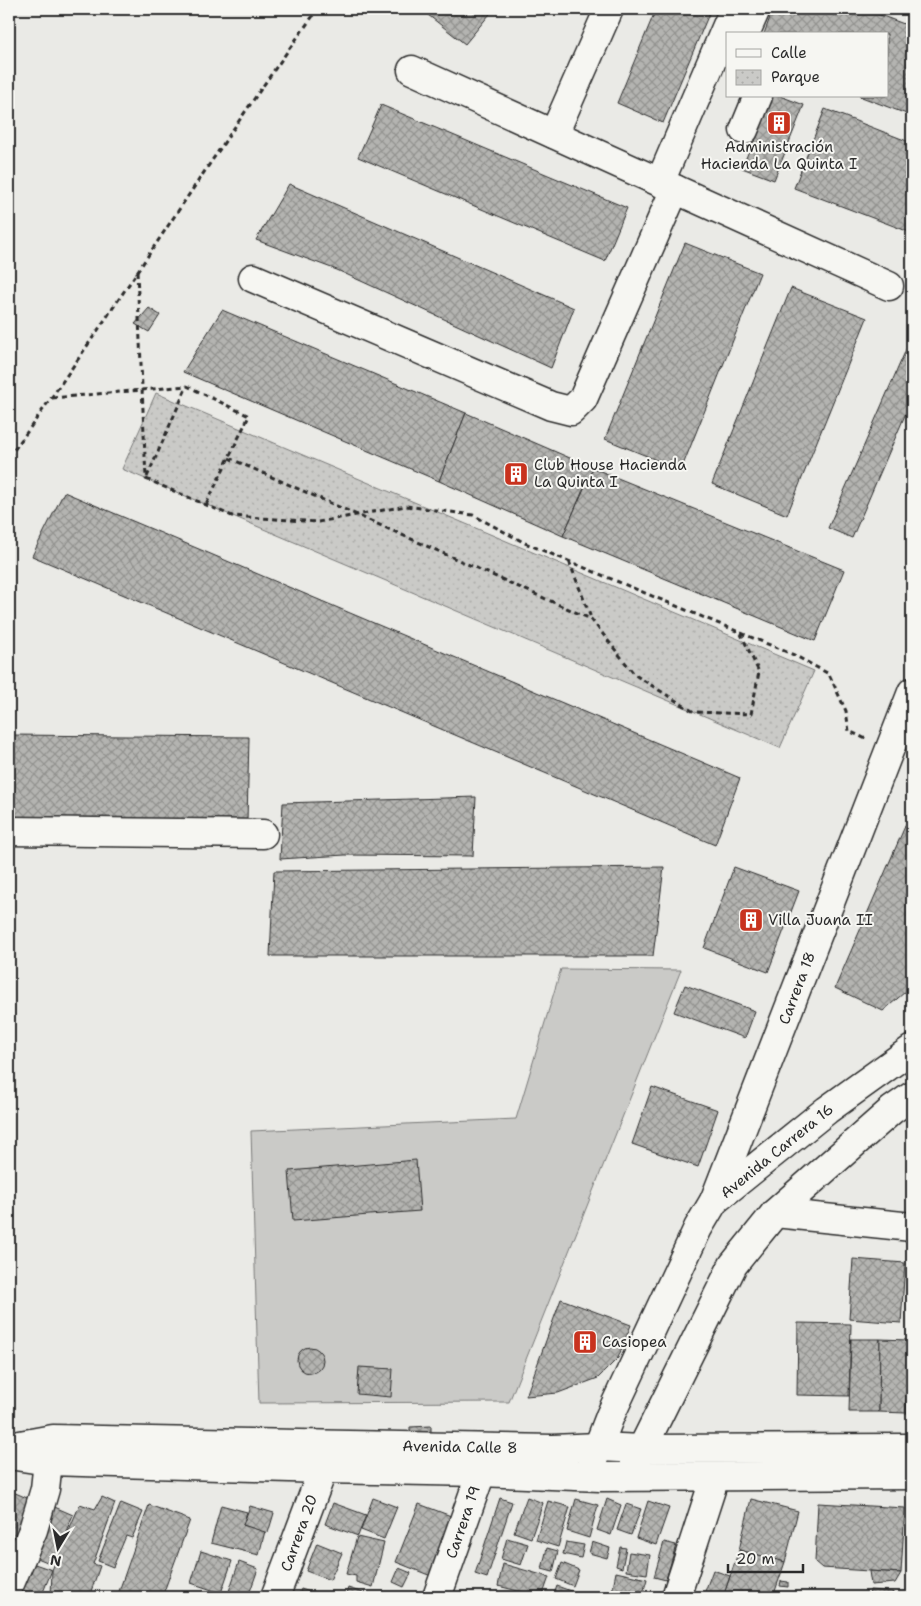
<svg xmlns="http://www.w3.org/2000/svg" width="921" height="1606" font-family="'Shantell Sans',sans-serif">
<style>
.green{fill:#cacac7;stroke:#7a7a79}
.park{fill:url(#park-dots);stroke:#7a7a79}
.building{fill:url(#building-cross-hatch);stroke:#2b2b2b}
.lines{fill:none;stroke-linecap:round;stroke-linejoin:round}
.minor-casing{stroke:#2b2b2b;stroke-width:31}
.major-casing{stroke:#2b2b2b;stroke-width:31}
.path{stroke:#2b2b2b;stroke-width:3;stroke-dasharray:5 4;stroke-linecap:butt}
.minor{stroke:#f6f6f2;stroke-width:28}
.major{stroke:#f6f6f2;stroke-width:28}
.labels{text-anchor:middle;stroke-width:4;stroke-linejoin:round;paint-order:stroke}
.poi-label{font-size:15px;fill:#2b2b2b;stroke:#f6f6f2;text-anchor:start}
.street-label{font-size:15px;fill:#2b2b2b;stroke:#f6f6f2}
</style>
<defs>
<pattern id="park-dots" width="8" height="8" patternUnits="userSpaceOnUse" patternTransform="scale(1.25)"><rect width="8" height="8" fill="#cacac7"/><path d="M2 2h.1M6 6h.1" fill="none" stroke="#aeaeab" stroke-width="1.8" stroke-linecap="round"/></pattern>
<pattern id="building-cross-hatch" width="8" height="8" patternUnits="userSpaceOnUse" patternTransform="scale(1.25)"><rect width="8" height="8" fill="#b4b4b1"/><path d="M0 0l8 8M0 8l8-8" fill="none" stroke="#939390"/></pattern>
</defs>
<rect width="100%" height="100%" fill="#eaeae6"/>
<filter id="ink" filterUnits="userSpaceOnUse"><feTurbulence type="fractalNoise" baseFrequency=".02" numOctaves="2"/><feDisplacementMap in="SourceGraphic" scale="10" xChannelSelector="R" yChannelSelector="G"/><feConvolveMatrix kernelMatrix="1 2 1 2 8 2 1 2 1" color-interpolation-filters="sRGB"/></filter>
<g filter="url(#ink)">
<path class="green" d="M561,969L681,970L509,1402L259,1403L251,1131L516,1119Z"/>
<path class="park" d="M156,393L814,671L780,748L122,469Z"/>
<g class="building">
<path d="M425,9H494L465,44L423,11Z"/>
<path d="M656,9H711L663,123L617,103Z"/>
<path d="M773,9H864L912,27V116L859,96H887V34H764Z"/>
<path d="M771,96H780L804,105L774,180L742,168Z"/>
<path d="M381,105L627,208L605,261L358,157Z"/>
<path d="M825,109L912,143V233L794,188Z"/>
<path d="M289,184L574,308L551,368L337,270L256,240Z"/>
<path d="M685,243L760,273L681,470L605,439Z"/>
<path d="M791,288L867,318L787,515L712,484Z"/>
<path d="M149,308L160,315L149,332L135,324Z"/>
<path d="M222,310L466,413L439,481L183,372Z"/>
<path d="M908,345L912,347V399L852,538L828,528Z"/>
<path d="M466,413L593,468L563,536L439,481Z"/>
<path d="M593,468L844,570L815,641L563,536Z"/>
<path d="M64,492L740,778L715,845L32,556Z"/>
<path d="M9,735L249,737L247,822L9,820Z"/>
<path d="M476,797L473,856L345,855L280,859L283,803Z"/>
<path d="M912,810V986L883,1011L835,988Z"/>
<path d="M664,867L653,956H270L274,871Z"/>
<path d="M734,867L799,891L768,972L704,948Z"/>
<path d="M685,985L755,1011L745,1038L674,1012Z"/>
<path d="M652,1087L718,1110L698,1167L632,1144Z"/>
<path d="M416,1160L420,1211L293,1221L289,1171Z"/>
<path d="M853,1259L905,1263L901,1323L849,1319Z"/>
<path d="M561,1299L631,1325L618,1358L598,1378L558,1393L526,1396Z"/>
<path d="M798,1323L851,1324L849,1396L797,1395Z"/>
<path d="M851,1339H880L879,1412H849Z"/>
<path d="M880,1339L908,1340L906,1413L879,1412Z"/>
<path d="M908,1340H912V1413H906Z"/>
<circle cx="310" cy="1360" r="13"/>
<path d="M359,1367L393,1369L391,1397L357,1394Z"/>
<path d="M431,1426V1434L410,1435V1427Z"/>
<path d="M13,1492L34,1501L9,1554V1499Z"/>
<path d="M102,1497L115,1503L93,1564L100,1566L89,1597H55L51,1596L52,1570L80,1504L95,1509Z"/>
<path d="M527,1497L543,1503L531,1538L514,1532Z"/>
<path d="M373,1498L397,1507L384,1539L361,1530Z"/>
<path d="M500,1498L512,1502L487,1578L475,1574Z"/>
<path d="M576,1499L598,1505L589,1538L567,1531Z"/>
<path d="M607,1499L621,1505L611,1535L597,1530Z"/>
<path d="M751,1499L798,1511L785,1562L739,1550Z"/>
<path d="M548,1501L570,1507L558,1547L536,1540Z"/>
<path d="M648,1501L669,1508L656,1545L636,1538Z"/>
<path d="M121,1503L143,1512L132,1538L126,1536L113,1567L98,1561Z"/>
<path d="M333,1503L366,1515L358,1536L325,1524Z"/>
<path d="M818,1503L905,1508L901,1573L822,1568L815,1562Z"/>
<path d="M419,1504L459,1519L436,1578L396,1562Z"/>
<path d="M626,1504L641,1509L631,1535L617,1530Z"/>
<path d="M50,1505L73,1515L52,1564L30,1555Z"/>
<path d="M149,1505L190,1520L162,1597H117Z"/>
<path d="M221,1505L247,1512L243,1525L265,1531L259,1555L211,1543Z"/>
<path d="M250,1506L274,1513L268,1533L243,1525Z"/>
<path d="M357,1537L384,1543L373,1587L356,1582V1576L346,1574Z"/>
<path d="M507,1538L528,1544L521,1565L501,1559Z"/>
<path d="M566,1542L584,1545L581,1558L563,1554Z"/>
<path d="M592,1542L610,1548L607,1558L589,1553Z"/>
<path d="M664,1542L676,1545L666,1580L654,1577Z"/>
<path d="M317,1543L342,1553L330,1580L306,1571Z"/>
<path d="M620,1547L626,1548L622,1568L616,1566Z"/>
<path d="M547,1548L558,1551L553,1572L542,1569Z"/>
<path d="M739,1550L785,1562L773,1597H723Z"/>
<path d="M201,1551L232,1561L221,1593L191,1583Z"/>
<path d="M629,1552L650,1555L647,1574L626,1571Z"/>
<path d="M26,1561L52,1570L41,1597L17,1588Z"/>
<path d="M239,1562L258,1569L248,1597H227Z"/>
<path d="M562,1563L579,1570L573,1586L556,1579Z"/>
<path d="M503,1564L549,1577L542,1597L498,1586Z"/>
<path d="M399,1568L411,1573L404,1587L393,1582Z"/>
<path d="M713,1570L730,1576L723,1597H714L704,1594Z"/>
<path d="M869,1571L901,1573L895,1583L871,1585Z"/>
<path d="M616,1572L647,1579L642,1597H631L612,1592Z"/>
<path d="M781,1581L788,1582V1587L780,1586Z"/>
<path d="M557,1586L587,1597H553Z"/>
<path d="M348,1588L363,1593L361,1597H345Z"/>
<path d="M301,1589L313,1593L312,1597H298Z"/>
<path d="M870,1590L893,1592L892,1597H869Z"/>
<path d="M24,1592L37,1597H22Z"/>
</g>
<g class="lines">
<defs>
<g id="minor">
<path d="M745,34L756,9"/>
<path d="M412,70L889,286"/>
<path d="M744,130L758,96"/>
<path d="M554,134L609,9"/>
<path d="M660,182L734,9"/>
<path d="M253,278L551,406L571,411L583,399L675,189"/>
<path d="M9,831L263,834"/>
<path d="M714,1201L912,692"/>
<path d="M775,1213L912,1227"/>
<path d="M9,1586L33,1530L45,1489L48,1461"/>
<path d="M275,1597L323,1469"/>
<path d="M437,1597L489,1450"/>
<path d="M676,1597L715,1477"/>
</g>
<g id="major">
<path d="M9,1447L53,1439L553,1449L598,1447L642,1449L912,1448"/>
<path d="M9,1455L48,1461L323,1469L480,1472L600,1477L912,1475"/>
<path d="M592,1463L610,1416L698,1228L714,1201L827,1110L912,1049"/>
<path d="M635,1463L733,1265L775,1213L892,1110L912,1096"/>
</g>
</defs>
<use href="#minor" class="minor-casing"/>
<use href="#major" class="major-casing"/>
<g class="path">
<path d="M137,272L146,479L232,516L318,522L406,506L473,515L525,543L794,655L829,674L846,711L849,731L866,739"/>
<path d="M52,398L187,386L249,416L206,505"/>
<path d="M9,457C116,310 211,155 318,9"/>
<path d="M229,458L591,619L635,675L694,712L751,714L759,672L741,634"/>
<path d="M147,477L187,386"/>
<path d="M569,561L591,618"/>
</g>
<use href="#minor" class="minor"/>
<use href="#major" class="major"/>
</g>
</g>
<defs>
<symbol id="building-square" viewBox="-11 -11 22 22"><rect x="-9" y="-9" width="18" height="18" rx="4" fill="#c8321e" stroke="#f6f6f2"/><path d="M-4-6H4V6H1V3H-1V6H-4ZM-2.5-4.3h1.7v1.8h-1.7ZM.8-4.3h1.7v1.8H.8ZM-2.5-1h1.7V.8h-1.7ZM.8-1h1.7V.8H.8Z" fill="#fff"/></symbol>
</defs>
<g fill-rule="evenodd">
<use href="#building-square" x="765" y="109" width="28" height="28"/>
<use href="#building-square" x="502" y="460" width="28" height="28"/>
<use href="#building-square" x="737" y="906" width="28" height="28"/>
<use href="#building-square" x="571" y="1328" width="28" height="28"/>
</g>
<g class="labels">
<g class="poi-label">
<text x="779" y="152" text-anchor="middle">Administración<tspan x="779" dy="17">Hacienda La Quinta I</tspan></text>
<text x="534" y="470">Club House Hacienda<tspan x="534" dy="17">La Quinta I</tspan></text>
<text x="768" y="925">Villa Juana II</text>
<text x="602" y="1347">Casiopea</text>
</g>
<g class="street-label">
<text transform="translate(797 988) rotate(-69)" y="5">Carrera 18</text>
<text transform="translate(777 1151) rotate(-39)" y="5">Avenida Carrera 16</text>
<text transform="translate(460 1447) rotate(1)" y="5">Avenida Calle 8</text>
<text transform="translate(463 1522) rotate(-71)" y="5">Carrera 19</text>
<text transform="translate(299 1533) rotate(-70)" y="5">Carrera 20</text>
</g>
</g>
<rect width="921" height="1606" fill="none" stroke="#f6f6f2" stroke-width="30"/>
<rect x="15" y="15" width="891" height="1576" fill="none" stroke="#2b2b2b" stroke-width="2" filter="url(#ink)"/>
<rect x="726" y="32" width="162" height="65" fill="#f6f6f2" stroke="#a5a5a2"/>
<rect x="736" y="49" width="25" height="8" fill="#f6f6f2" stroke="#a5a5a2"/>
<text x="771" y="58" font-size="15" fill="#2b2b2b">Calle</text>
<rect x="736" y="70" width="25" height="15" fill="url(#park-dots)" stroke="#a5a5a2"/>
<text x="771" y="82" font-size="15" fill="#2b2b2b">Parque</text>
<g transform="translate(58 1548) rotate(190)" stroke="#f6f6f2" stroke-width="4" paint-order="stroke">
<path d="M0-4L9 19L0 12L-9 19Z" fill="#2b2b2b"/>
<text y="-8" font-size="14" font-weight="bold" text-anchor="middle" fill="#2b2b2b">N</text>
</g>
<path d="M728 1564v8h75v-8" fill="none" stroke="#2b2b2b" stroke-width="2.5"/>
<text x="736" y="1564" font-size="15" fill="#2b2b2b" stroke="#f6f6f2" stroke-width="4" paint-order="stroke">20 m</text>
</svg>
